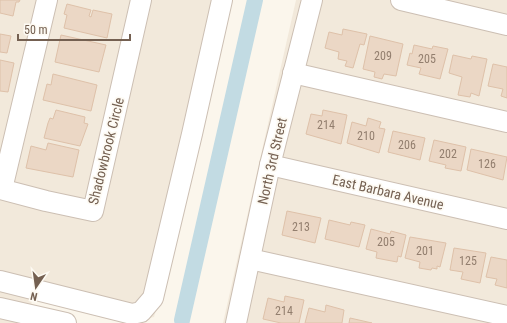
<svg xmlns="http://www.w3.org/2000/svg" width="507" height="323" font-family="'Roboto Condensed',sans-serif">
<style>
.residential{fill:#f2e9db}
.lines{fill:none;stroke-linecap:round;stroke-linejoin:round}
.canal{stroke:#c2dbe3;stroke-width:16}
.building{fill:#ebd7c5;stroke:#dec1a9}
.minor-casing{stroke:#ccbfb3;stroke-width:22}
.minor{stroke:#fff;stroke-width:20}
.labels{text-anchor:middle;stroke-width:3.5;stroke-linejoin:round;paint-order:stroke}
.number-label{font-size:12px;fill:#927e6e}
.street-label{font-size:14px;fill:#746051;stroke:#fdfaf3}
</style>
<rect width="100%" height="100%" fill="#fbf6ec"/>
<g class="residential">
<path d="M0,0H228L164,282L154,317L141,320L33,296L27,323H0Z"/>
<path d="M296,0H507V323H223Z"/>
</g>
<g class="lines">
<path class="canal" d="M182,320L255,0"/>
</g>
<g class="building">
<path d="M0,0H20L19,2H16L13,16L0,13Z"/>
<path d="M67,4L91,10L89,16L91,17L93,10L112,14L107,38L64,28L67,15L64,14Z"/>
<path d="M343,29L367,34L364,45L360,44L353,68L345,66L347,61L338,59L339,52L325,48L329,32L342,35Z"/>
<path d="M0,34L11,36L7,53L0,52Z"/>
<path d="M61,35L106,45L99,72L55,62Z"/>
<path d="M370,36L403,44L396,76L384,74L382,79L374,77L375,72L363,69Z"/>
<path d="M414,45L432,49L433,46L448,49L440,79L419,74L421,68L407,65L410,53L412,54Z"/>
<path d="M453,55L471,59L472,56L487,59L479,96L471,93L470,97L458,95L462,77L449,73Z"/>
<path d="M0,60L14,63L8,92L0,91Z"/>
<path d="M493,64L507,67V98L501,96L503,89L488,86Z"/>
<path d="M53,74L97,85L91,111L43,100L47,84L51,85Z"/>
<path d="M56,110L85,117L84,123L88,124L80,146L44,138L48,123L50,118L53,119Z"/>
<path d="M323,110L347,115L341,144L306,134L311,114L322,116Z"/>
<path d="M368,118L381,122L379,128L385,129L379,153L347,143L352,122L366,126Z"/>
<path d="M393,131L425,138L420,160L388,152Z"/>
<path d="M434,140L466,147L461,171L445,168L446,165L429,161Z"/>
<path d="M48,143L79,150L73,177L26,168L31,146L46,150Z"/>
<path d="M471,149L507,157L503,180L467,170Z"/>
<path d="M287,211L321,218L315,243L282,235Z"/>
<path d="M329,220L350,225L351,222L365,225L359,247L325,239Z"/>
<path d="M371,229L390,234L391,231L406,235L401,257L398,256L397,262L376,258L377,252L366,249Z"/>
<path d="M410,237L446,243L440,267L437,266V269L432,268L431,270L419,268L420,262L405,258Z"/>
<path d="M454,248L486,253L480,283L461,279L463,272L450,270Z"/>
<path d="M491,257L507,260V288L495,285L497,279L486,277Z"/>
<path d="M285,296L304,300L299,323H281L263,319L268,298L284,302Z"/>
<path d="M326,305L344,310L342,323H305L309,308L325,312Z"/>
<path d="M350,318L372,323H349Z"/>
</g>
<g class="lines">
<defs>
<g id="minor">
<path d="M401,0L507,25"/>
<path d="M293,73L507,122"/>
<path d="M270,165L507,219"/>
<path d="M0,189L46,201L93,211L141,0"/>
<path d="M2,189L47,0"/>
<path d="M250,259L507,316"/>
<path d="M0,281L132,314L141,312L153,298L192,134L222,0"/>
<path d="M0,308L66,323"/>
<path d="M236,323L270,165L312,0"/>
</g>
</defs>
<use href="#minor" class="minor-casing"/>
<use href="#minor" class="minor"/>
</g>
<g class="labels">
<g class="number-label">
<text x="383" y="60">209</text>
<text x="427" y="63">205</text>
<text x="326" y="129">214</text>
<text x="366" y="140">210</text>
<text x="407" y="149">206</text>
<text x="448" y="158">202</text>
<text x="487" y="168">126</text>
<text x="301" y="231">213</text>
<text x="386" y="246">205</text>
<text x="425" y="255">201</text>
<text x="468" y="265">125</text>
<text x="284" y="315">214</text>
</g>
<g class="street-label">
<text transform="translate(106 151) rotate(-76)" y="5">Shadowbrook Circle</text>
<text transform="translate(272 161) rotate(-77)" y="5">North 3rd Street</text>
<text transform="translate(388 192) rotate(13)" y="5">East Barbara Avenue</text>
</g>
</g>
<g transform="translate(36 287) rotate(193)" stroke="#fdfaf3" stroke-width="3" paint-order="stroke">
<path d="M0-3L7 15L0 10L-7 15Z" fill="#746051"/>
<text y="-6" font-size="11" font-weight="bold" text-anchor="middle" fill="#746051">N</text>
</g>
<path d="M18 34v6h112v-6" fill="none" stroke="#746051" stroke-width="2"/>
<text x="24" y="34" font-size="12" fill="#746051" stroke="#fdfaf3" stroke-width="3" paint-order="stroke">50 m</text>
</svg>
